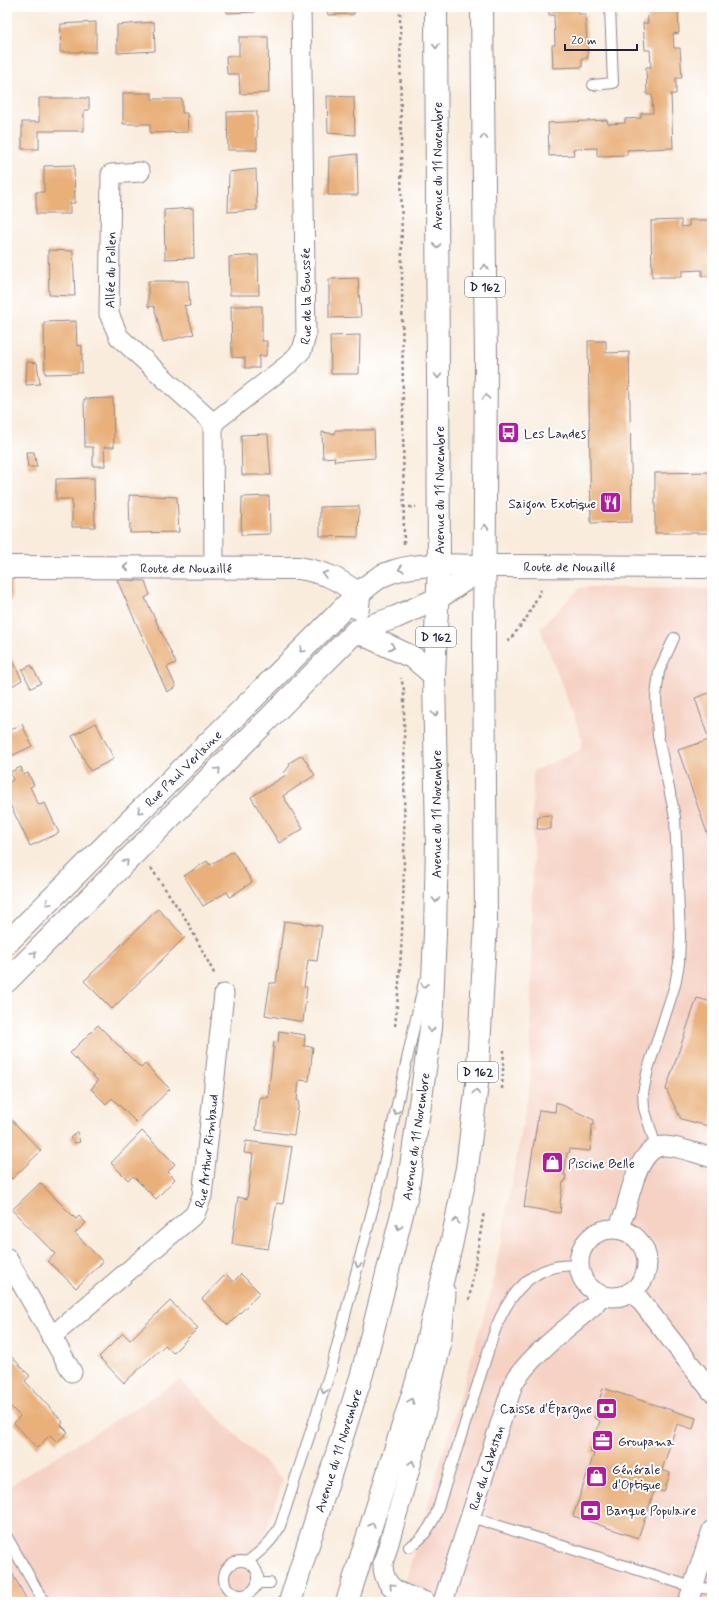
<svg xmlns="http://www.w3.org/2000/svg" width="719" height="1609" font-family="Mynerve,sans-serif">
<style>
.built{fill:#f6d2c4}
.building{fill:#e9b07a}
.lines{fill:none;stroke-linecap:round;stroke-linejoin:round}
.lane-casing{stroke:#8e878c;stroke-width:12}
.street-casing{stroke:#8e878c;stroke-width:21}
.secondary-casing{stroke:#8e878c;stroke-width:24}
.primary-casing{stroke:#8e878c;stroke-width:24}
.path{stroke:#8e878c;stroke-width:2.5;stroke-dasharray:3 3;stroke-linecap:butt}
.lane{stroke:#fff;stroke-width:10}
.street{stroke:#fff;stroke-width:19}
.secondary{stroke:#fff;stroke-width:22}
.primary{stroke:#fff;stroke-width:22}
.oneway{stroke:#9c9ca7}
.labels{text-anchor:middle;stroke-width:4;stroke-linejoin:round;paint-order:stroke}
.shield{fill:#fff;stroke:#646476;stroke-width:1}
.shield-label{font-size:12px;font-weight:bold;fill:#22223b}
.street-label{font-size:13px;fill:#22223b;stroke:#fff}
.poi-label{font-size:13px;fill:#22223b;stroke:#fff;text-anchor:start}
</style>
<rect width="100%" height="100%" fill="#fff"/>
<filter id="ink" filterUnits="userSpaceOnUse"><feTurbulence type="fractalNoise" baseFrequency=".025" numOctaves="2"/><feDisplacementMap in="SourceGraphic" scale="8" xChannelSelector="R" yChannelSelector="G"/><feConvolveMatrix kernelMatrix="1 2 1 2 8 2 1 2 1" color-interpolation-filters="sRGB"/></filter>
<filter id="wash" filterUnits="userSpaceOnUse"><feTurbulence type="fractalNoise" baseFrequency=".012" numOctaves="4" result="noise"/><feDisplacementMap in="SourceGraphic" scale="16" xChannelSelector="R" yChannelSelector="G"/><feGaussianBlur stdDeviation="0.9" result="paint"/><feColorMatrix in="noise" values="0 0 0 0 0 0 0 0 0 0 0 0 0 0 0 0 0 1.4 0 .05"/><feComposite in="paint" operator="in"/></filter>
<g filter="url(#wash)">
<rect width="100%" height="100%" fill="#f9ecdd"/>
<g class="built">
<path d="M581,587L712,589V1602H399L492,1288L530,1083L533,771L580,750L583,740L540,628Z"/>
<path d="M180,1380L283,1480L243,1602H7V1487Z"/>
</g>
<g id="blocks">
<g class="building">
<path d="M227,7H255V12L227,13Z"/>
<path d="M327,7H354V14L328,15Z"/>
<path d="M549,7H578V14H585L588,58H582V67L553,68L552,45H555L554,15H549Z"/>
<path d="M647,7H678L679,33L673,34L674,48H680L682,78H676V94H671L673,148L627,150V155L597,156V148L573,149L574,155L549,156L548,123L607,120L608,124L625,123V119L641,118V113H653L652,95H647L646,67H651L650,50H645L643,23H648Z"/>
<path d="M96,22V52H60L61,24Z"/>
<path d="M154,22L155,51L117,53V25Z"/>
<path d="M239,37H268L269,93L240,94L239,74H227L226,56H239Z"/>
<path d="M123,93H152V99H182V113H187L188,132L150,133V124H123Z"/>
<path d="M327,96L354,97L355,135L328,133Z"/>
<path d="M39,98H89V110H84V131H39V149H22V122H39Z"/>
<path d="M257,111V150H228L227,112Z"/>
<path d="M357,154L358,195H328L329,157Z"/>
<path d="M74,165L75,203H70V214H36V192H44V166Z"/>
<path d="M256,169L257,210L228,212L229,172Z"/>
<path d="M193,208L194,258L165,259L164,210Z"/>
<path d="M681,220V227L689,226V220H712V276H702V270L682,271V277H652L651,221Z"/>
<path d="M48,250L73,251L75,296L49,295Z"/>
<path d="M258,255L259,295H230L229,257Z"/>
<path d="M358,278L361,317L329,318V279Z"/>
<path d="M148,281H188L190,306L184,305L194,334L163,342L154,306L148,307Z"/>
<path d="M231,306H262V341H267L266,356H259V368H245V358L232,357Z"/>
<path d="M76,321L77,346L82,345V373L45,374L44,322Z"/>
<path d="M360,335L359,374H331L330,336Z"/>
<path d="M588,341H606V353L629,352L632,522L591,523Z"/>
<path d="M27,362L37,363L40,384L26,385Z"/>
<path d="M113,398L114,447H104L105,466H93V447H85L84,399Z"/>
<path d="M335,430H374L375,458L334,461L335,457L323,458L322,432L335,434Z"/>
<path d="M268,434L271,475H242L241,435Z"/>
<path d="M26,452H34L37,467H28Z"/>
<path d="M712,472V533H655V473Z"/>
<path d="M94,478L95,527H72V499H56V479Z"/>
<path d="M129,495L177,497L179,532L130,533Z"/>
<path d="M269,496L270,534L241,535L242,497Z"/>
<path d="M359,506L358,537L320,536V507Z"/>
<path d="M117,580L145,581L150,595L145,598L176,663L167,667L176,687L167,692Z"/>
<path d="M7,581H11L12,600H7Z"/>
<path d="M7,648L22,680L7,689Z"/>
<path d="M31,665L41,683L31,688L22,670Z"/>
<path d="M712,692V847L678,750L709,740L695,698Z"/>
<path d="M96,723L114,759L90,771L72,736Z"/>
<path d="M22,724L32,746L7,758V732Z"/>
<path d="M302,755L315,775L283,796L303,829L279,843L251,797L286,775L284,773L290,765L289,763Z"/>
<path d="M21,767L23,775L28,773L34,785L30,787L39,805L45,803L59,833L30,846L7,798V783L13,780L10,772Z"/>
<path d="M551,815V829H537L538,816Z"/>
<path d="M233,851L252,882L230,897L227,892L203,906L184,876L207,861L210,865Z"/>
<path d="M158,909L185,937L112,1009L84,981Z"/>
<path d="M284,921L322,926L317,961L308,960L304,987H307L303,1022L265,1015L270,983H276Z"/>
<path d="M697,998L712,1002V1127L681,1119L666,1089Z"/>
<path d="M98,1025L141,1068L145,1064L170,1089L136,1122L112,1098L106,1104L91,1089L98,1081L70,1053Z"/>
<path d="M279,1031L305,1035L304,1046L313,1047L309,1081L299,1080L297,1101H299L294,1135L256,1130L260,1097L268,1098L274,1041L278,1042Z"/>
<path d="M556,1102L594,1120V1125H592L590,1151L570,1149L569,1153H567L564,1175H566L565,1182H563L560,1203L561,1204L560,1213L524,1207L539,1110L555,1112Z"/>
<path d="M7,1115L41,1151L12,1179L7,1173Z"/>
<path d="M77,1131L80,1142L75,1143L70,1138Z"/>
<path d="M142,1131L175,1164L168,1172L175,1179L156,1199L133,1176L128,1180L111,1163Z"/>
<path d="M246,1141L292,1147L283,1204L277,1203L268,1249L232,1244L238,1197L247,1199L253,1154L244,1153Z"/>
<path d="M40,1183L76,1219L79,1216L86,1223L75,1233L103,1262L76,1288L48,1261L55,1254L12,1210Z"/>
<path d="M226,1274L233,1282L241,1274L260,1293L228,1325L202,1299Z"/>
<path d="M170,1301L198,1328L173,1353L165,1345L124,1383L99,1357L123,1333L130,1340Z"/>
<path d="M7,1352L30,1376L25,1381L63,1422L61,1425L68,1432L57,1442L50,1435L37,1448L14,1423L20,1416L7,1403Z"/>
<path d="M603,1388L696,1418L693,1429L677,1424L662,1470L670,1473L664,1492L655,1489L638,1538L573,1516L594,1454L590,1452L600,1421L594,1418Z"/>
<path d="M7,1564L28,1602H7Z"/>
</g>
</g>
</g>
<g filter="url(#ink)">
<use href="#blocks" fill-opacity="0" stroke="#8e878c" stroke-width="1"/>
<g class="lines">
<defs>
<g id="lane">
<path d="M593,85L613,83L610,7"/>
<path d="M656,1147L644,1108L643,1093L648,1069L675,985L679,963L680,937L675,817L658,736L656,697L659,671L674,638"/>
<path d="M471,1517L692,1587L712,1589"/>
<path d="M7,1537L41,1597L47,1602"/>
<path d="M409,1547C422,1540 428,1530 435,1517L495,1330C509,1293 535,1261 578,1266"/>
<circle cx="241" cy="1578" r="17"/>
<path d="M247,1562C261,1551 272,1542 280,1526L331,1369L382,1173L424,982"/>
<path d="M258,1583H270"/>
</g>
<g id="street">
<path d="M140,172L111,174L109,314L119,337L213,423"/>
<path id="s1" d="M214,567L213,423L290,363L302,350L306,336L301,7"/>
<circle cx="613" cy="1263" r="34"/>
<path d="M618,1229C620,1223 623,1217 625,1212C630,1194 639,1146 664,1146C676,1146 700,1154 712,1158"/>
<path d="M7,1258L72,1372"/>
<path d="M633,1291L712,1392"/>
<path id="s2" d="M51,1337L195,1214L202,1196L224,994"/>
<path d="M426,1602C405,1594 383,1592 383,1564L424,1419L441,1346L446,1293"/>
<path id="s3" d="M443,1602L513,1384C529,1356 569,1327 594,1305L601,1296"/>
<path d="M688,1602L712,1530"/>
</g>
<g id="secondary">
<path id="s4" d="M7,567L299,568C327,573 336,578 359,594L358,608"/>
<path d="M356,631L414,658L434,675"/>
<path id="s5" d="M7,943L322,630C337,615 368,581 386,574C420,560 455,567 490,566C564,566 638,567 712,567"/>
<path d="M7,981L356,631L396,617L437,599L485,566"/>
</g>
<g id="primary">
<path id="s6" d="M290,1602L362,1374L407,1194L431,1028L435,933L437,842L434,675L439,565L436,7"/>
<path d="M347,1602L417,1381L451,1246L467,1168L477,1084L486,922L484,642L486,359L482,7"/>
</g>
</defs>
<use href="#lane" class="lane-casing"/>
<use href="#street" class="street-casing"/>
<use href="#secondary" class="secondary-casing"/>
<use href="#primary" class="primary-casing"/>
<g class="path">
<path d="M400,7L404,546"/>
<path d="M403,507H416"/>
<path d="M508,642L526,619L541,590"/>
<path d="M151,868L187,921L215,975"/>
<path d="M395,1026C407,915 404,802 404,690L401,678"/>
<path d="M502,1089L504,1050"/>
<path d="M469,1300L484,1212"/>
</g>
<use href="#lane" class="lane"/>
<use href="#street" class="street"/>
<use href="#secondary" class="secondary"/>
<use href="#primary" class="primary"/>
</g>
<defs><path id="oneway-chevron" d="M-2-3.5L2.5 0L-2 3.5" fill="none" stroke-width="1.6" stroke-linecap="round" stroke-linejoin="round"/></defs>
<g class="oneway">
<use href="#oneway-chevron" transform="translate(436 46) rotate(90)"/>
<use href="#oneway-chevron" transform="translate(484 137) rotate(-91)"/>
<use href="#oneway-chevron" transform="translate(437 246) rotate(90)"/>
<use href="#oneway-chevron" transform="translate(485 267) rotate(-91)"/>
<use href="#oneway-chevron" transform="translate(438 376) rotate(90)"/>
<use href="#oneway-chevron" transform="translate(486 397) rotate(-90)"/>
<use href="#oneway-chevron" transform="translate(485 527) rotate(-89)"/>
<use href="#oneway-chevron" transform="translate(126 567) rotate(-180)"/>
<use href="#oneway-chevron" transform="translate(401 569) rotate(163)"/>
<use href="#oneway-chevron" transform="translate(325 574) rotate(-162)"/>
<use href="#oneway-chevron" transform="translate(392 647) rotate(24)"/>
<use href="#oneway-chevron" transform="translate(302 650) rotate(135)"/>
<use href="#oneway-chevron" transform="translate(435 714) rotate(89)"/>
<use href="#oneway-chevron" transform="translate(218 770) rotate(-45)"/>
<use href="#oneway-chevron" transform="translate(140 811) rotate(135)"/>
<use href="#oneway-chevron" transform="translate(126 862) rotate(-45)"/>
<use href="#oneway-chevron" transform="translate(436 900) rotate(91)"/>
<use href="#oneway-chevron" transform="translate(48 903) rotate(135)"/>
<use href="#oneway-chevron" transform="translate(34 954) rotate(-45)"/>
<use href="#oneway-chevron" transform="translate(424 985) rotate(102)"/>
<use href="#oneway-chevron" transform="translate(431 1030) rotate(96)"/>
<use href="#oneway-chevron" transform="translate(476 1092) rotate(-83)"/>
<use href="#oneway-chevron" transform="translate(396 1112) rotate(102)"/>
<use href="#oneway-chevron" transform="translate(456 1221) rotate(-79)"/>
<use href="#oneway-chevron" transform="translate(399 1227) rotate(104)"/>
<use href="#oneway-chevron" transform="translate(358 1265) rotate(105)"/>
<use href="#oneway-chevron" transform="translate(324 1391) rotate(108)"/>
<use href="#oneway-chevron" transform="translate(411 1401) rotate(-72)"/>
<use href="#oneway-chevron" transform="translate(412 1463) rotate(-74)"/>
<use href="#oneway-chevron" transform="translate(372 1525) rotate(-72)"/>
<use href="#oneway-chevron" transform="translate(392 1586) rotate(-135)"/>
</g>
</g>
<defs>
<symbol id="bus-square" viewBox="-11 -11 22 22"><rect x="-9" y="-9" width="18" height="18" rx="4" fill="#b5179e" stroke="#fff"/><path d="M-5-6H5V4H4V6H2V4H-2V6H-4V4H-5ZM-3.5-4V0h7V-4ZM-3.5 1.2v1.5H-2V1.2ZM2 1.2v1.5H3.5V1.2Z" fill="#fff"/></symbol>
<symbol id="restaurant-square" viewBox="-11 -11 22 22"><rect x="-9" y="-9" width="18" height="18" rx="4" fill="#b5179e" stroke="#fff"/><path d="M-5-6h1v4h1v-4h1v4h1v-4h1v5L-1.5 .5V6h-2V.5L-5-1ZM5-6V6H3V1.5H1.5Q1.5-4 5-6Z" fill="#fff"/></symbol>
<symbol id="shop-square" viewBox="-11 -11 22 22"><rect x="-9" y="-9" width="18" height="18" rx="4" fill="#b5179e" stroke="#fff"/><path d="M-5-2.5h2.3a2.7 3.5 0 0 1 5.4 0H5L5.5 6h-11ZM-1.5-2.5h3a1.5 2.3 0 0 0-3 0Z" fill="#fff"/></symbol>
<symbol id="bank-square" viewBox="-11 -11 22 22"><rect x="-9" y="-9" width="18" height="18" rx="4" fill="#b5179e" stroke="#fff"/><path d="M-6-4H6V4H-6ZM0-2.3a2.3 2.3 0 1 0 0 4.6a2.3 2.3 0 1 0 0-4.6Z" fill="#fff"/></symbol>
<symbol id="office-square" viewBox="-11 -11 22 22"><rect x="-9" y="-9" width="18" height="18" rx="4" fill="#b5179e" stroke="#fff"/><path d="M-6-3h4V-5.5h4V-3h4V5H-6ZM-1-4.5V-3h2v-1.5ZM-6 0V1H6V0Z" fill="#fff"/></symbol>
</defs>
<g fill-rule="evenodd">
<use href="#bus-square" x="496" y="420" width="25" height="25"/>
<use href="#restaurant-square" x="598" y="490" width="25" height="25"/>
<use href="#shop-square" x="540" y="1150" width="25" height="25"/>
<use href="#bank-square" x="594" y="1396" width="25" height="25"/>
<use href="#office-square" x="590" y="1428" width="25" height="25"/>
<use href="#shop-square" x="584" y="1464" width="25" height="25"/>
<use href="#bank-square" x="578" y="1498" width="25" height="25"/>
</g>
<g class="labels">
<g class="shield">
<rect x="465" y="277" width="40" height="20" rx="3"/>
<rect x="416" y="627" width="40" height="20" rx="3"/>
<rect x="458" y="1062" width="40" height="20" rx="3"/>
</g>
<g class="shield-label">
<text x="485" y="291">D 162</text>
<text x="436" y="641">D 162</text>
<text x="478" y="1076">D 162</text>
</g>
<g class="street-label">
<text transform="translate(437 166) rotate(-90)" y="5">Avenue du 11 Novembre</text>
<text transform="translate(110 270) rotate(-89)" y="5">Allée du Pollen</text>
<text dy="5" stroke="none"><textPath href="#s1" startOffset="314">Rue de la Boussée</textPath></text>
<text transform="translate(439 490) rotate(-90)" y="5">Avenue du 11 Novembre</text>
<text dy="5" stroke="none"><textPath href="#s4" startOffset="179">Route de Nouaillé</textPath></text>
<text dy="5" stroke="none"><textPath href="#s5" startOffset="714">Route de Nouaillé</textPath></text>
<text dy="5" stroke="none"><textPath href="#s5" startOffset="248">Rue Paul Verlaine</textPath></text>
<text transform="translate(436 814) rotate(-90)" y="5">Avenue du 11 Novembre</text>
<text dy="5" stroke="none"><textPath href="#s6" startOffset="483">Avenue du 11 Novembre</textPath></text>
<text dy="5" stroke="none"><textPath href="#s2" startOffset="254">Rue Arthur Rimbaud</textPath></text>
<text dy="5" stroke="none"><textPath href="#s6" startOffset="159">Avenue du 11 Novembre</textPath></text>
<text dy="5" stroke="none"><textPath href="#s3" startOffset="141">Rue du Cabestan</textPath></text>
</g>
<g class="poi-label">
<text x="524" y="438">Les Landes</text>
<text x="596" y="508" text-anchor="end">Saigon Exotique</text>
<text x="568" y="1168">Piscine Belle</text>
<text x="592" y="1413" text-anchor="end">Caisse d'Épargne</text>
<text x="618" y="1446">Groupama</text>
<text x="612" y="1474">Générale<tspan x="612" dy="15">d'Optique</tspan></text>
<text x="606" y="1515">Banque Populaire</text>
</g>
</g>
<rect width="719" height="1609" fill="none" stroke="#fff" stroke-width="24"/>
<path d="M565 44v6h72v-6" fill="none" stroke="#22223b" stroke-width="2"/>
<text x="571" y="44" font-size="12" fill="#22223b" stroke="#ffffff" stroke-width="3" paint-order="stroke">20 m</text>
</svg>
